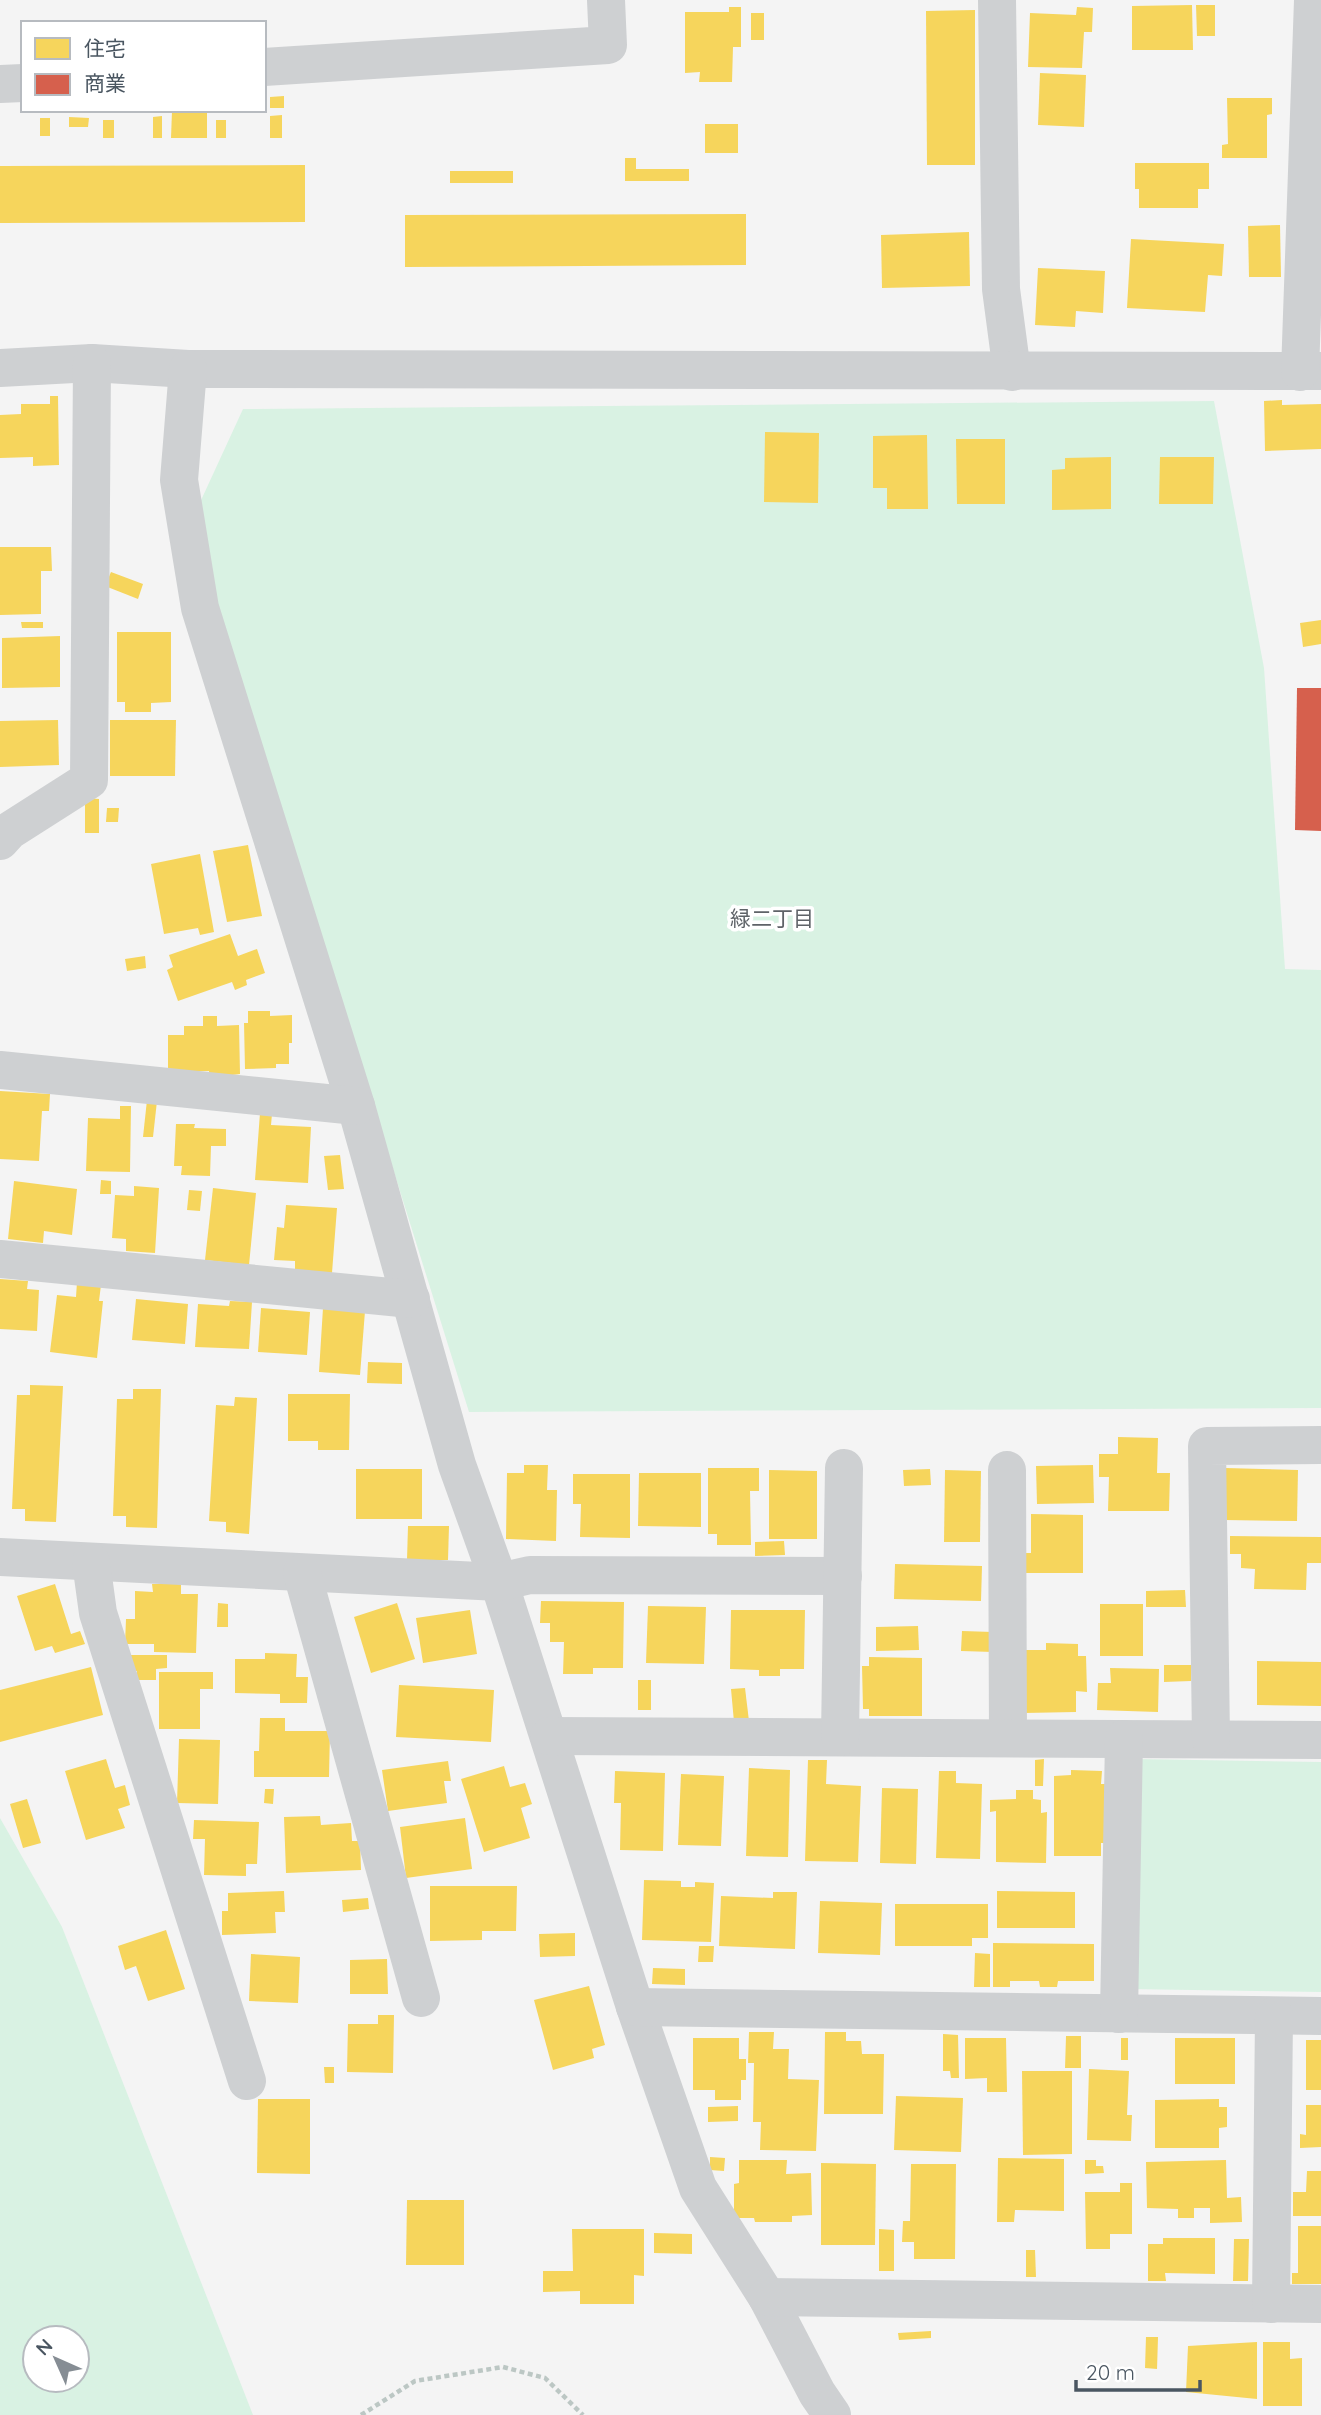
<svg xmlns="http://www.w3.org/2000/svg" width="1321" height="2415" font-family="Quicksand,'Noto Sans JP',sans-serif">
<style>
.green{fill:#d9f2e3;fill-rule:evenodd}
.homes{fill:#f6d55c}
.shops{fill:#d6604d}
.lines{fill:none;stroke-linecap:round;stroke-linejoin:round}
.path{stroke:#bcc7c4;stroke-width:4.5;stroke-dasharray:5 3.5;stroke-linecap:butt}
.minor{stroke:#ced0d2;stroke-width:38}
.labels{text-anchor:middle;stroke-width:7;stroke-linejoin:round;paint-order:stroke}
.neighbourhood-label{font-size:21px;fill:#5f6368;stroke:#fff}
</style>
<rect width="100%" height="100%" fill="#f4f4f4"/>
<g class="green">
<path d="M1214,401L1264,668L1285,969L1321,970V1408L469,1412L191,522L243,409Z"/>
<path d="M1134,1759L1321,1762V1992L1129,1989Z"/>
<path d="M0,1818L62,1927L253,2415H0ZM77,2338V2380H35V2338Z"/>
</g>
<g class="homes">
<path d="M1192,5L1193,50H1132V6Z"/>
<path d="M1196,5H1215V36H1197Z"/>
<path d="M729,7H741V47H733L732,82H699L700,72L685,73V12H729Z"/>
<path d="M1077,7L1093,8L1092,32H1084L1082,68L1028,67L1030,13L1076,15Z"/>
<path d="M975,10V165H927L926,11Z"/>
<rect x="751" y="13" width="13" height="27"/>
<path d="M1040,73L1086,75L1084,127L1038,125Z"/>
<path d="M284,96V108H270V97Z"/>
<path d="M1227,98H1272V114L1267,115V158H1222V145L1228,144Z"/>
<path d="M172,111H207V138H171Z"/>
<path d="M282,115V138H270V116Z"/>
<path d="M162,116V138H153V117Z"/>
<path d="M69,117L89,118L88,127H69Z"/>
<rect x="40" y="118" width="10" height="18"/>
<rect x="103" y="120" width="11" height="18"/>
<rect x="216" y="120" width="10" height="18"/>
<rect x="705" y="124" width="33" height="29"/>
<path d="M625,158H636V169H689V181H625Z"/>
<path d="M1135,163H1209V189H1198V208H1139V189H1135Z"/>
<path d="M305,165V222L0,223V166Z"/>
<rect x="450" y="171" width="63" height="12"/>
<path d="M746,214V265L405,267V215Z"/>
<path d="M1280,225L1281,277H1249L1248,226Z"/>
<path d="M969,232L970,286L882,288L881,235Z"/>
<path d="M1131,239L1224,244L1222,276L1208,275L1205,312L1127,308Z"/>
<path d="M1038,268L1105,271L1103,313L1076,311L1075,327L1035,325Z"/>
<path d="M50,396H58L59,465L33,466V457L0,458V415L21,414V404H50Z"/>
<path d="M1282,400V405L1321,404V449L1265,451L1264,401Z"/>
<path d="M765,432L819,433L818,503L764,502Z"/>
<path d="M927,435L928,509H887V488H873V436Z"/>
<path d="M956,439H1005V504H957Z"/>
<path d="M1111,457V509L1052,510V470L1065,469V458Z"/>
<path d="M1160,457H1214L1213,504H1159Z"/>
<path d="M0,547H51L52,571H41V614L0,615Z"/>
<path d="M111,572L143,584L138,599L105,586Z"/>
<path d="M1321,620V644L1303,647L1300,623Z"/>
<path d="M21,622H43V628H22Z"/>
<path d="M117,632H171V702L151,703V712H125V702H117Z"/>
<path d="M60,636V687L2,688V638Z"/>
<path d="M58,720L59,765L0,767V721Z"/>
<path d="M110,720H176L175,776H110Z"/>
<path d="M85,798L99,799V833H85Z"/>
<path d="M107,808H119L118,822H106Z"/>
<path d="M248,845L262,916L227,922L213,851Z"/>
<path d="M200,854L214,932L200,935L198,928L164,934L151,864Z"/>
<path d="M230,934L238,956L257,949L265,973L246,980L247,985L235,990L232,982L178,1001L167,970L173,967L169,955Z"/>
<path d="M145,956L146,968L127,971L125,959Z"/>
<path d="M248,1011H270V1016L292,1015V1043H289V1064H276V1068L245,1069L244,1023H248Z"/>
<path d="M203,1016H217V1026L239,1025L240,1074L209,1078V1071L168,1072V1035H184V1026H203Z"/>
<path d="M0,1091L50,1094L49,1111H42L39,1161L0,1159Z"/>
<path d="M147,1100L157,1101L153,1137H143Z"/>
<path d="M120,1106H131L130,1172L86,1171L88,1118L120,1119Z"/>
<path d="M260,1113L272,1114L271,1125L311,1127L308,1183L255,1180Z"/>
<path d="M176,1124H195L194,1128L226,1129V1146H211L210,1176L181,1175L182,1166H174Z"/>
<path d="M340,1155L344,1189L328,1190L324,1156Z"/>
<path d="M101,1180L111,1181V1194H100Z"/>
<path d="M14,1181L77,1189L72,1235L44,1231L43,1243L8,1239Z"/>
<path d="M134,1186L159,1188L155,1253L126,1251V1239L112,1238L115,1195L134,1196Z"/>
<path d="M213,1188L256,1193L249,1265L205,1260Z"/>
<path d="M189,1190L202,1191L200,1211L187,1210Z"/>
<path d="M286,1205L337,1208L332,1273L295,1271V1261L274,1260L277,1227L284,1228Z"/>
<path d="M0,1279L28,1281L27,1289L39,1290L37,1331L0,1329Z"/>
<path d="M77,1282L101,1285L99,1301H103L97,1358L50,1352L57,1295L76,1297Z"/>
<path d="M136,1299L188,1304L185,1344L132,1340Z"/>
<path d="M230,1301L252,1302L249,1349L195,1347L198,1304L229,1306Z"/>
<path d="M261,1308L310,1312L307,1355L258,1352Z"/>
<path d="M323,1308L365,1311L360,1375L319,1372Z"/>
<path d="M368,1362L402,1363V1384L367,1383Z"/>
<path d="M30,1385L63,1386L56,1522L25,1521V1509H12L17,1395H30Z"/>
<path d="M133,1389H161L157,1528L126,1527V1516H113L117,1399H133Z"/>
<path d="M288,1394H350L349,1450H318V1441H288Z"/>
<path d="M235,1397L257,1398L249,1534L226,1532V1522L209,1521L216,1405L234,1406Z"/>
<path d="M1118,1437L1158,1438L1157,1473H1170L1169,1511H1108L1109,1477H1099V1454H1118Z"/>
<path d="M524,1465H548L547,1490H557L556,1541L506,1539L507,1473H524Z"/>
<path d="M1093,1465L1094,1503L1037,1504L1036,1466Z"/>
<path d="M708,1468H759V1491H750L751,1545H717V1534H708Z"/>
<path d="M1225,1468L1298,1470L1297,1521L1224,1520Z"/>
<rect x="356" y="1469" width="66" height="50"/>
<path d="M930,1469L931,1485L904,1486L903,1470Z"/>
<path d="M769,1470L817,1471V1539H769Z"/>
<path d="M945,1470L981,1471L980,1542H944Z"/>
<path d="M639,1473H701V1527L638,1526Z"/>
<path d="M573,1474H630V1538L580,1537L581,1504H573Z"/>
<path d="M1031,1514L1083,1515V1573H1025L1024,1553H1031Z"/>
<path d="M408,1526H449L448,1560H407Z"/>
<path d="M1230,1536L1321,1537V1563H1307L1306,1590L1254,1589L1255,1569L1241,1568V1554H1230Z"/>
<path d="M784,1541L785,1555L755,1556V1542Z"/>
<path d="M895,1564L982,1566L981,1601L894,1599Z"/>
<path d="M55,1584L71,1634L80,1631L85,1644L55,1653L52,1646L35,1651L17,1596Z"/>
<path d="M152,1584H181V1594H198L196,1653L154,1652V1644H125L126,1619H135V1591L153,1592Z"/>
<path d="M1185,1590L1186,1607H1146V1591Z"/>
<path d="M541,1601L624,1602L623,1668H593V1674H563L564,1642H550V1623H540Z"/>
<path d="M218,1603L228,1604V1627H217Z"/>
<path d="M397,1603L415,1659L371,1673L354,1617Z"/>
<rect x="1100" y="1604" width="43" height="52"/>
<path d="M648,1606L706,1607L704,1664L646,1663Z"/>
<path d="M470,1610L477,1654L423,1663L416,1618Z"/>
<path d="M731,1610H805L804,1669H780V1676H759V1670L730,1669Z"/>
<path d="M918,1626L919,1650L876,1651V1627Z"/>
<path d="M962,1631L993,1632V1652L961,1651Z"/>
<path d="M1046,1643L1078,1644V1656H1086L1087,1692L1076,1691V1712L1024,1713V1650H1046Z"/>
<path d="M265,1653L297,1654L296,1677H308L307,1703H280V1694L235,1693V1659H265Z"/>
<path d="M130,1655H167V1668L156,1669V1680H137V1671H131Z"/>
<path d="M869,1657L922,1658V1716H869V1709H863L862,1666H869Z"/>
<path d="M1257,1661L1321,1662V1706L1257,1705Z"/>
<path d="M1164,1665H1191V1681L1164,1682Z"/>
<path d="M91,1667L103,1715L0,1742V1690Z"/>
<path d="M1110,1668L1159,1669L1158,1712L1097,1710L1098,1683H1111Z"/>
<path d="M159,1672H213V1689H200V1729H159Z"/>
<rect x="638" y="1680" width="13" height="30"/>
<path d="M399,1685L494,1690L491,1742L396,1737Z"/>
<path d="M745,1688L749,1721L734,1722L731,1689Z"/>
<path d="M260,1718H285V1731H330L329,1777H254V1751H259Z"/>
<path d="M179,1739L220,1740L218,1804L177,1803Z"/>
<path d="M106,1759L115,1788L125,1785L130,1805L118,1809L125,1828L86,1840L65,1771Z"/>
<path d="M1044,1759L1043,1786H1035V1760Z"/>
<path d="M808,1760H827L826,1784L861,1786L858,1862L805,1861Z"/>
<path d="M448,1761L451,1781H444L447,1803L388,1811L382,1770Z"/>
<path d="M504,1766L510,1787L525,1783L532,1804L521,1808L530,1838L484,1852L461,1779Z"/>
<path d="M749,1768L790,1770L788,1857L746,1856Z"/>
<path d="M1071,1770L1102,1771L1101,1784H1109L1108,1843H1101V1856H1054V1776L1071,1775Z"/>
<path d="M615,1771L665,1773L663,1851L620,1850L621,1803H614Z"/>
<path d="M939,1771H956V1783L982,1784L980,1859L936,1858Z"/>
<path d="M681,1774L724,1776L721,1846L678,1845Z"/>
<path d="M882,1788L918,1789L916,1864L880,1863Z"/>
<path d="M265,1789H274L273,1804L264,1803Z"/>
<path d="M1016,1790H1033V1799L1041,1800V1813L1047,1812L1046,1863L996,1862V1811L990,1812V1800L1016,1799Z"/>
<path d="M27,1799L41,1843L23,1848L10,1804Z"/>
<path d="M320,1816L321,1825L351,1823L352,1841H360L361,1870L286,1873L284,1817Z"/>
<path d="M465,1818L472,1869L406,1878L400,1827Z"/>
<path d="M194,1820L259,1822L257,1864H246V1876L204,1875L205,1839H193Z"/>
<path d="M644,1880L681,1881V1887H695V1882L714,1883L711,1942L642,1940Z"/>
<path d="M430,1886H517L516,1931H482V1940L430,1941Z"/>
<path d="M284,1891L285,1912H275L276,1933L222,1935V1911H228V1893Z"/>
<path d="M997,1891L1075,1892V1928H997Z"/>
<path d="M773,1892H797L795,1949L719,1946L721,1896L773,1898Z"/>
<path d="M368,1898L369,1909L343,1912L342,1900Z"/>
<path d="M820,1901L882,1903L880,1955L818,1953Z"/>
<path d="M895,1904H988V1938H972V1946H895Z"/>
<path d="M166,1930L185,1989L148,2001L136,1966L125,1970L118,1946Z"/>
<path d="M575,1933V1956L540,1957L539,1934Z"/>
<path d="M993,1943L1094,1944V1981H1058L1057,1987H1040L1039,1981H1010V1987H993Z"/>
<path d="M699,1946H714L713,1962H698Z"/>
<path d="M975,1953L990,1954V1987H974Z"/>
<path d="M251,1954L300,1957L298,2003L249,2001Z"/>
<path d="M387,1959L388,1994H350V1960Z"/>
<path d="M653,1968L685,1969V1985L652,1984Z"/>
<path d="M589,1986L605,2045L592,2049L594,2058L553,2070L534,2000Z"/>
<path d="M378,2015H394L393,2073L347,2072L348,2024H378Z"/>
<path d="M749,2032H774L773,2049H789L788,2079L819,2080L816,2151L760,2150L761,2122H753L754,2063H748Z"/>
<path d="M825,2032H846V2041H861L862,2054H884L883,2114H824Z"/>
<path d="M943,2034L958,2035L959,2078H951L950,2071H943Z"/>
<path d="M1066,2036H1081V2068H1065Z"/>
<path d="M693,2038H739V2059H746V2080H741V2100H715V2090H693Z"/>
<path d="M965,2038H1006L1007,2092H987V2078L965,2079Z"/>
<rect x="1121" y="2038" width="7" height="22"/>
<rect x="1175" y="2038" width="60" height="46"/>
<rect x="1306" y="2040" width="15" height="50"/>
<path d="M324,2067H334V2083H325Z"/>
<path d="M1089,2069L1129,2071L1127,2115H1132L1131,2141L1087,2140Z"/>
<path d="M1022,2071H1072V2154L1023,2155Z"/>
<path d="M896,2096L963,2098L961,2152L894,2150Z"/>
<path d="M258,2099H310V2174L257,2173Z"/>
<path d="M1219,2099V2107H1227V2127L1219,2128V2148H1155V2100Z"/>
<path d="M1306,2105H1321V2147L1300,2148V2134L1306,2135Z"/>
<path d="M738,2106V2121L708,2122V2107Z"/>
<path d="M710,2157L725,2158L724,2171L710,2170Z"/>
<path d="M998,2158L1064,2159V2211L1015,2210L1014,2222H997Z"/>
<path d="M739,2160H787L786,2174L811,2173L812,2215L792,2216V2222H755L754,2218H734V2184L739,2183Z"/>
<path d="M1085,2160H1096V2166H1103L1104,2173L1085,2174Z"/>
<path d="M1226,2160L1227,2198L1241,2197L1242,2222L1210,2223V2208H1194V2218H1178V2209L1147,2208L1146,2162Z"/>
<path d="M821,2163L876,2164L875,2245H821Z"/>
<path d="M911,2164H956L955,2259H914V2242H902L903,2221H910Z"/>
<path d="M1307,2171H1321V2216H1293V2192H1306Z"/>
<path d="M1120,2183H1132V2234H1110V2249H1086L1085,2192H1120Z"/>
<path d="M407,2200H464V2265H406Z"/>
<path d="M1298,2226H1321V2284H1292V2273H1298Z"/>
<path d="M572,2229H644V2276L634,2275V2304H580V2291L543,2292V2271H573Z"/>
<path d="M879,2229L894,2230V2271H879Z"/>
<path d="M654,2233L692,2234V2254L654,2253Z"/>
<path d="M1163,2238H1215V2274L1165,2273L1166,2281H1148V2244H1163Z"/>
<path d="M1234,2239H1249L1248,2281H1233Z"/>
<path d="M1026,2250H1035L1036,2277H1026Z"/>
<path d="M931,2331V2338L899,2340L898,2333Z"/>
<path d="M1146,2337H1158L1157,2369L1145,2368Z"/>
<path d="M1257,2342V2399L1186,2392L1188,2346Z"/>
<path d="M1263,2342H1290V2359L1302,2358V2406H1263Z"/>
</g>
<path class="shops" d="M1297,688H1321V831L1295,830Z"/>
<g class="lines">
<path class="path" d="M361,2415L415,2381L503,2367L545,2378L583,2415"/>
<g class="minor">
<path d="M997,0L1001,289L1012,372"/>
<path d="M264,67L608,45L606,0"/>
<path d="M0,84L23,83"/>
<path d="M0,368L92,363L188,369L1321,371"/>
<path d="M188,369L179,480L200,608L356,1106L457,1465L499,1582L635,2007L698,2188L767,2297L817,2393L832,2415"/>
<path d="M1300,372L1313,0"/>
<path d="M0,841L9,831L89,780L92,363"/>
<path d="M0,1070L356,1106"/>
<path d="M0,1259L411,1299"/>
<path d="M1007,1470L1008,1738"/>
<path d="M0,1557L499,1582L530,1575L843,1576"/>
<path d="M91,1562L98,1613L247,2081"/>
<path d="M302,1573L421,1998"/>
<path d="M549,1736L1321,1740"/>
<path d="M840,1737L844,1468"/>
<path d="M1211,1739L1207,1446L1321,1445"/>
<path d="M635,2007L1321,2016"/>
<path d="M1119,2014L1124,1739"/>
<path d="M767,2297L1321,2304"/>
<path d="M1271,2304L1274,2016"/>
</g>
</g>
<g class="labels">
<g class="neighbourhood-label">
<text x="772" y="926">緑二丁目</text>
</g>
</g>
<rect x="21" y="21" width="245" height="91" fill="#ffffff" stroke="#b7bbc0" stroke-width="2"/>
<rect x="35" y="38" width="35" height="21" fill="#f6d55c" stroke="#b7bbc0" stroke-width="2"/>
<text x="84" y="56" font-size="21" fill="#4a5661">住宅</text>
<rect x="35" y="74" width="35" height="21" fill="#d6604d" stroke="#b7bbc0" stroke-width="2"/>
<text x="84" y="91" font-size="21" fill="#4a5661">商業</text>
<g transform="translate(56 2359) rotate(315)"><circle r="33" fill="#ffffff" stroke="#b7bbc0" stroke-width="2"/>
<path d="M0-5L12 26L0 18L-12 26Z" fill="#868d94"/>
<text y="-10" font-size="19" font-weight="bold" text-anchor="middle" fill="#4a5661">N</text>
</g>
<path d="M1076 2380v10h124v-10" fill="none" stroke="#4a5661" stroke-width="3.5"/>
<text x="1086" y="2380" font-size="21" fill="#4a5661" stroke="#ffffff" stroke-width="5" paint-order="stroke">20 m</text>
</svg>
